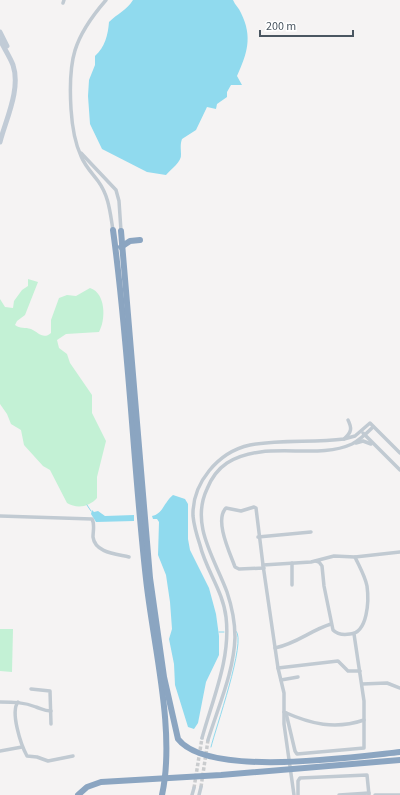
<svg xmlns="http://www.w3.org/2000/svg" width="400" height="795" font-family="'Source Sans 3',sans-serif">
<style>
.green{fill:#c3f1d5}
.water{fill:#90daee}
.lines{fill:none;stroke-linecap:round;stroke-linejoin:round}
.stream{stroke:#90daee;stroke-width:1}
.street-tunnel{stroke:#caccce;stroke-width:3.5;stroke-dasharray:3.5 2;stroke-linecap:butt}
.street{stroke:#c1cad2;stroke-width:3.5}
.secondary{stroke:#c1cbd6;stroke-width:5}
.highway{stroke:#8ba5c1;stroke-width:6}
</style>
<rect width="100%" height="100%" fill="#f5f3f3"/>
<g class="green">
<path d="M28,279L38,282L25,315L17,321L15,325C20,329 25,327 31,329C38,332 43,340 51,333V320L59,298L67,295L76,296L90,288C106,293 106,320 99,332L66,334L57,340L59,348L67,354L70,363L92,395V413L106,441L97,477V498C89,507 77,509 67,503L50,470L43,466L24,445L21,430L11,424L7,414L0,404V299L5,307L13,308L14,301L22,290L28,286Z"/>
<path d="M0,629H13L12,672L0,671Z"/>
</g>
<g class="water">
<path d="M133,0H233C235,5 239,8 241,13C253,37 247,54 237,76L242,85H231L227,92V97L217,104L216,109L207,107L196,130L182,139C180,145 181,148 181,154C182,162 171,169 166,175L147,172L102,149L90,124L88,96L89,80L95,65V56C105,47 108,35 109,22C117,14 127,10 133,0Z"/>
<path d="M173,495L185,499L188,504V539L190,550L209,588L216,614L219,636V655L206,682L198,723L194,729L188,727L175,685L174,664L169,639L172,629L170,602L166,575L158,555L159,522L157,519H153L152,516C163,514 164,502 173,495Z"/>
<path d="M92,510L94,512L98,511L105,516L134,515V521L96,522L91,514Z"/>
</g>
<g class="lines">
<g class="stream">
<path d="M87,505L91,511"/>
<path d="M219,632H224"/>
<path d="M211,747C215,730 247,640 236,631"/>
</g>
<g class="street-tunnel">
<path d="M201,787L208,740"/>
<path d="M194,788L202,738"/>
</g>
<g class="street">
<path d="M106,0C73,38 68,60 71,109C72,125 74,141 81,156C85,166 92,173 98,181C109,196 110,212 113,230"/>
<path d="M63,3L64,0"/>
<path d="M81,153L116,190L119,201L121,231"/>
<path d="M363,433L400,470"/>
<path d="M344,439C352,432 352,428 348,420"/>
<path d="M356,443L363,441L371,444"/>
<path d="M0,516L92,519C95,524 93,531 93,537C95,553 117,554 129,557"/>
<path d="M258,537L311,532"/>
<path d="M316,561L319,562L322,566L324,586L333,630C338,635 344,635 350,634C368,633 369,600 367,586C365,576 359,566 355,557"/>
<path d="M292,563V585"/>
<path d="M263,565L256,508L254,507L241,511L226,508C214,520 230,553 235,567L239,569L264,568"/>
<path d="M275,648C298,643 309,631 331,624"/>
<path d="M278,668L338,661L348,671H360"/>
<path d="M281,680L298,677"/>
<path d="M362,684L387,683L400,688"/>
<path d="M31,689L50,691L51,724"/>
<path d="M0,702C12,702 24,702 36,707C42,709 44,711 51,711"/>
<path d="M18,702C10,712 21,745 27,756L37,757L48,761L73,756"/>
<path d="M284,712C311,724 335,730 364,720"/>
<path d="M286,713L295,751L297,754L364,748V701L354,634"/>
<path d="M202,738C213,698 231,658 226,617C223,591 206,570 200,545C197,536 194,526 193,516C192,483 218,452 250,445C280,439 313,443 344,439L355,436L370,423L400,453"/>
<path d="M208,740C218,707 234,672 235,637C235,622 232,607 227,592C215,559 190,525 207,489C211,479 218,469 227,463C266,439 315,461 352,444C360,440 367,433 373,427"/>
<path d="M0,751L22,747"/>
<path d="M192,795L194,788"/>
<path d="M199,795L201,787"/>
<path d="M294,795L284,724V693L278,668L263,565L311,562L334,556L355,557L400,552"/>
<path d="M298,795V781L300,778L367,775L369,795"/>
<path d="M339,795L369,793"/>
<path d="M375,795H400"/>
</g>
<g class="secondary">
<path d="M0,32L7,46"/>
<path d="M0,40C4,48 10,57 13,65C21,89 6,119 0,142"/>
</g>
<g class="highway">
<path d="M113,230C129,346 133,463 146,579C153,645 176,731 162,795"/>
<path d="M121,231L150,578L164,677L178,739C208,778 353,757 400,752"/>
<path d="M121,247L130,241L140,240"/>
<path d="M78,795L87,787L101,782L221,775L400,760"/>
</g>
</g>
<path d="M260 30v6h93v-6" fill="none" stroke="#4a5661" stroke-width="2"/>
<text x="266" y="30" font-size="12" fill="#4a5661" stroke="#ffffff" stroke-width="3" paint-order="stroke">200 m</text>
</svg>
